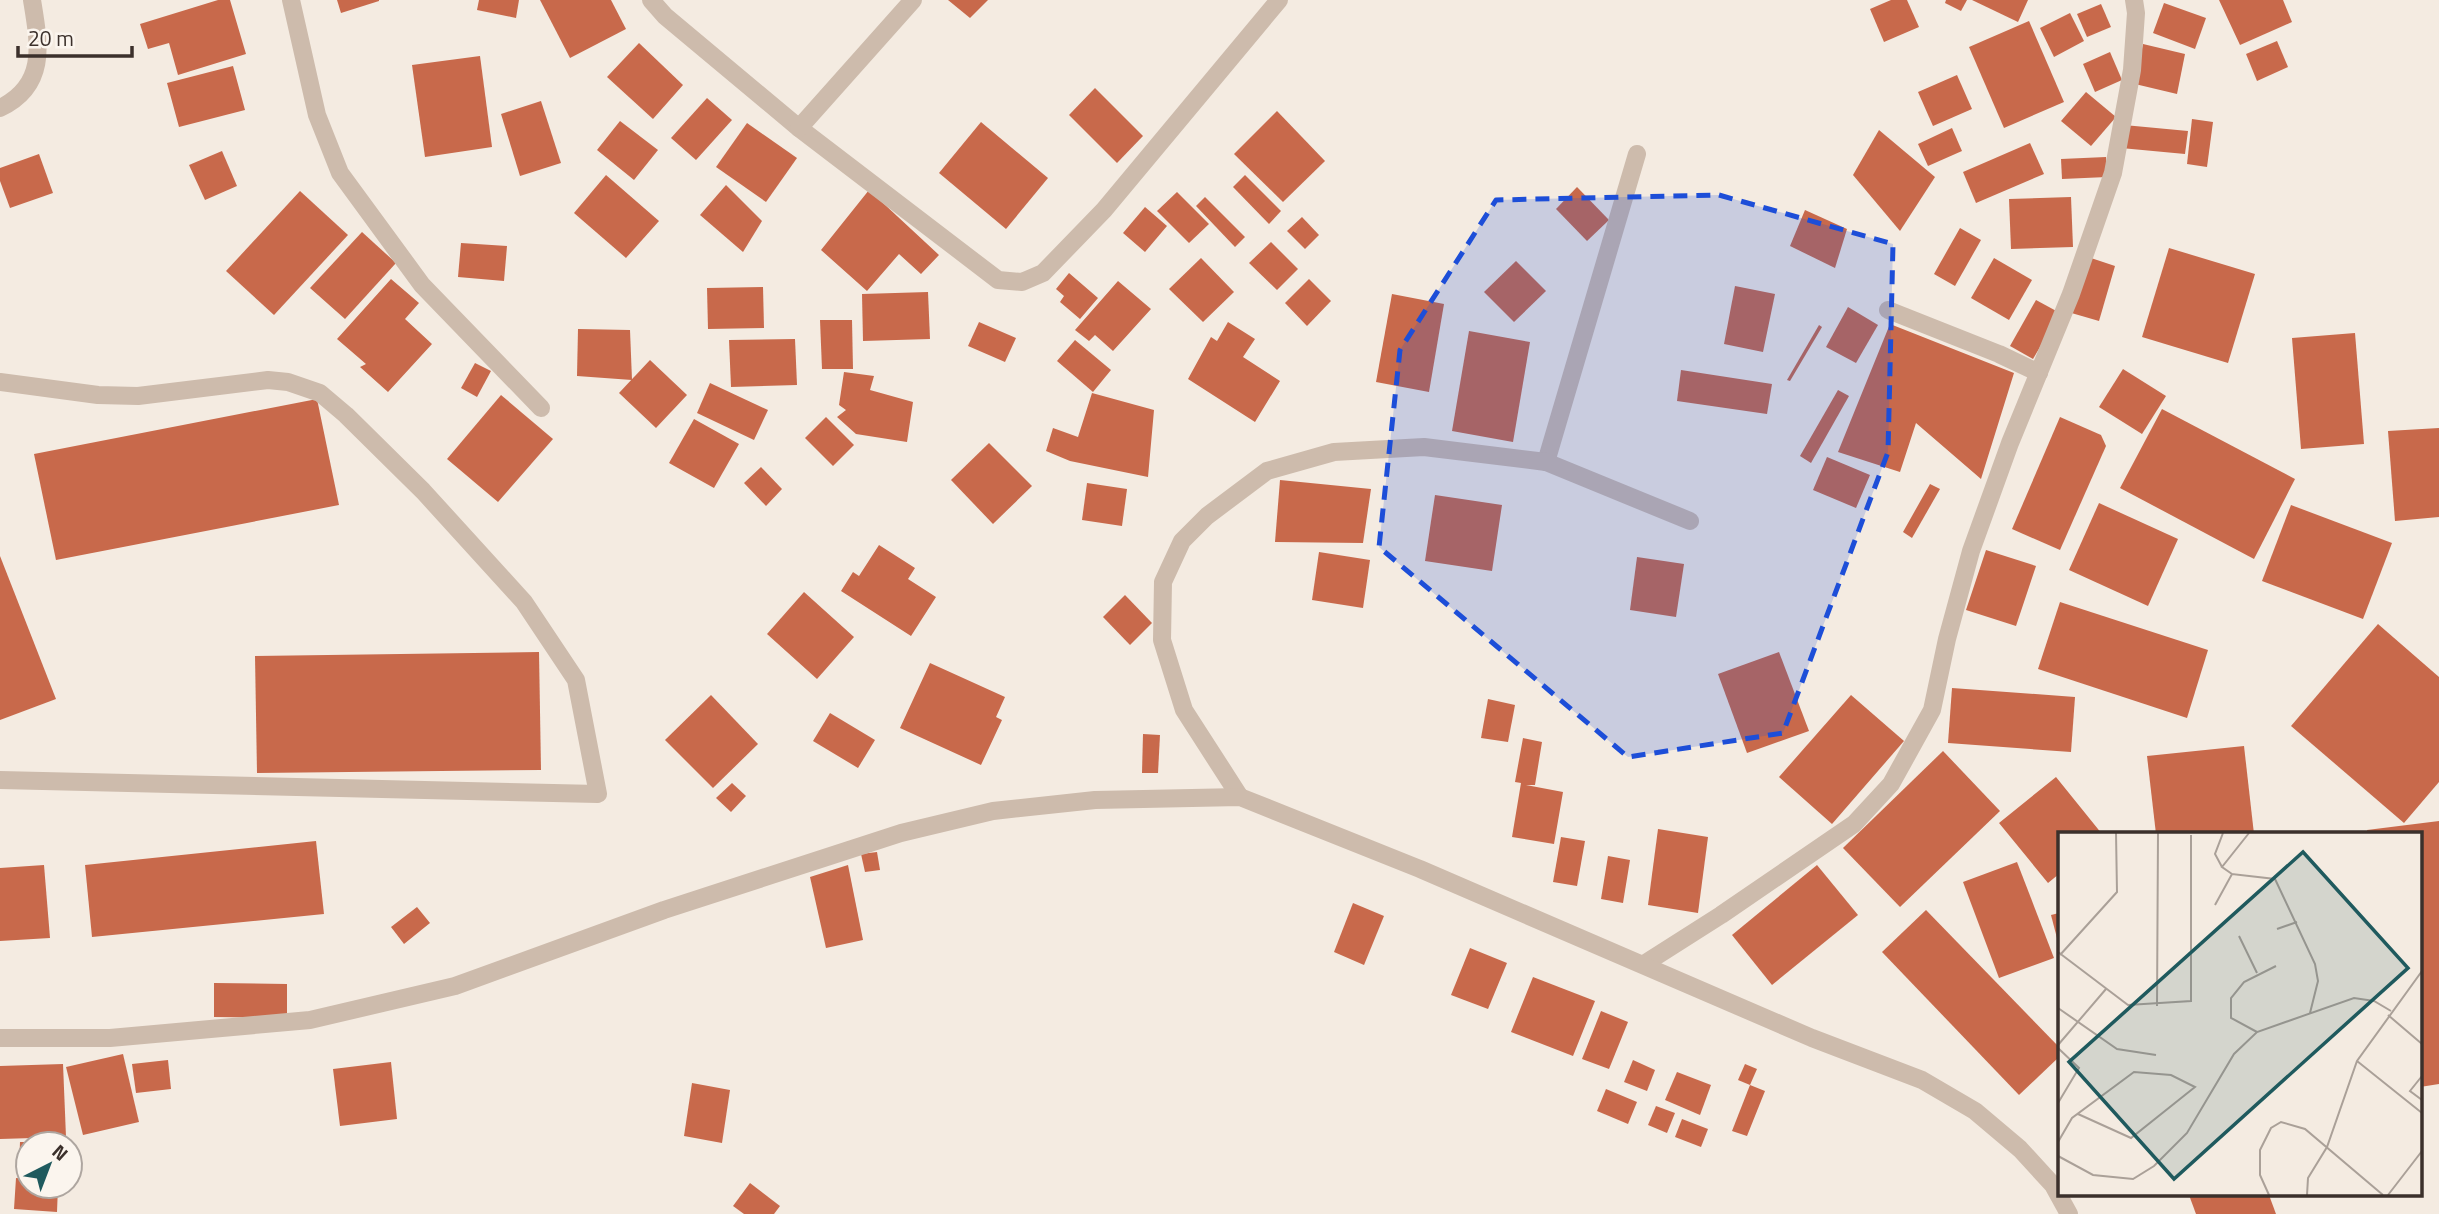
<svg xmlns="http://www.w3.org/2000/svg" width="2439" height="1214" font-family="'Titillium Web',sans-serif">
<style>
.building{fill:#c8694b}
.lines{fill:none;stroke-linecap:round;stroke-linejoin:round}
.minor{stroke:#cdbbac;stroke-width:18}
.marked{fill:#1d4ed8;fill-opacity:0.2;stroke:#1d4ed8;stroke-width:5;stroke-dasharray:14 9;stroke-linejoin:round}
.inset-road{fill:none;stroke:#aaa098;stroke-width:2}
.view{fill:#1f5a5e;fill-opacity:0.15;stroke:#1f5a5e;stroke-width:3.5}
.inset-edge{fill:none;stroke:#3b302b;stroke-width:3.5}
</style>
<rect width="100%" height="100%" fill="#f4ebe1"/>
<g class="building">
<path d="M218,0H230L246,54L178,75L169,43L148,49L140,24Z"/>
<path d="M337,0H379V1L341,13Z"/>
<path d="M479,0H519L516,18L477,10Z"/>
<path d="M540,0H611L626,29L570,58Z"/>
<path d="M948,0H988L970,18Z"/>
<path d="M1891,0H1907L1919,27L1884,42L1870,9Z"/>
<path d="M1946,0H1967L1961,11L1945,3Z"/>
<path d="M1972,0H2028L2018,22Z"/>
<path d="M2219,0H2283L2292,22L2240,45Z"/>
<path d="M2164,3L2206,18L2195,49L2153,33Z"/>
<path d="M2101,4L2111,27L2087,37L2077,14Z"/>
<path d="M2070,13L2084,41L2054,57L2040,28Z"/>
<path d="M2029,21L2064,102L2004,128L1969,47Z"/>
<path d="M2277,41L2288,67L2257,81L2246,54Z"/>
<path d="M639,43L683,85L653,119L607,77Z"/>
<path d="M2143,44L2185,54L2177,94L2135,84Z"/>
<path d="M2110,52L2122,80L2095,92L2083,64Z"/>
<path d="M480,56L492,147L425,157L412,65Z"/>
<path d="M233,66L245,110L179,127L167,83Z"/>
<path d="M1957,75L1972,109L1933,126L1918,92Z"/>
<path d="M1095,88L1143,136L1117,163L1069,115Z"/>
<path d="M2086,92L2116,117L2091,146L2061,121Z"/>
<path d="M707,98L732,120L696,160L671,138Z"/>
<path d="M541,101L561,163L520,176L501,114Z"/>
<path d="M1277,111L1325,161L1283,202L1234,154Z"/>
<path d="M2192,119L2213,122L2207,167L2187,164Z"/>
<path d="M620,121L658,150L634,180L597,150Z"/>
<path d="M981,122L1048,178L1006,229L939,173Z"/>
<path d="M747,123L797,158L766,202L716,167Z"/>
<path d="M2124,125L2188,131L2185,154L2121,148Z"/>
<path d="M1952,128L1962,151L1928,166L1918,144Z"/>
<path d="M1879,130L1935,177L1900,231L1853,175Z"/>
<path d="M2030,143L2044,174L1976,203L1963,172Z"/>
<path d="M222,151L237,186L205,200L189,165Z"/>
<path d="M39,154L53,193L10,208L0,181V168Z"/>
<path d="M2106,157L2107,177L2062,179L2061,159Z"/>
<path d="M606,175L659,221L626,258L574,213Z"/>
<path d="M1245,175L1281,211L1269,224L1233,187Z"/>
<path d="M726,185L762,221L743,252L700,215Z"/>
<path d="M1577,187L1609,220L1587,241L1556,209Z"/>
<path d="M869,190L939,255L921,274L899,254L867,291L821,250Z"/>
<path d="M300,191L348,235L274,315L226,271Z"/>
<path d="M1177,192L1209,224L1189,243L1157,211Z"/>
<path d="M1205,197L1245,237L1235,247L1196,206Z"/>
<path d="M2071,197L2073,247L2011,249L2009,199Z"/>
<path d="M1145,207L1167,226L1145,252L1123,233Z"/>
<path d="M1805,210L1847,229L1835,268L1790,246Z"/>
<path d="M1302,217L1319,235L1305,249L1287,231Z"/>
<path d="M1960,228L1981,240L1955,286L1934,274Z"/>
<path d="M362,232L396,263L345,319L310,288Z"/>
<path d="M1271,242L1298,269L1277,290L1249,263Z"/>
<path d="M461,243L507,246L504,281L458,277Z"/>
<path d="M2169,248L2255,274L2228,363L2142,337Z"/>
<path d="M2085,256L2115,266L2099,321L2068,312Z"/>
<path d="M1201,258L1234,292L1203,322L1169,289Z"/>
<path d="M1994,258L2032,280L2009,320L1971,298Z"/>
<path d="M1516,261L1546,291L1514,322L1484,292Z"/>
<path d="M1069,273L1098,298L1080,319L1060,302L1064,296L1056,289Z"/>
<path d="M391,279L419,303L405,319L432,344L388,392L360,367L366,364L337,339Z"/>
<path d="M1309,279L1331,301L1307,326L1285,303Z"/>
<path d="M1118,281L1151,309L1113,351L1095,335L1089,341L1075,330Z"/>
<path d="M1735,286L1775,294L1763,352L1724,344Z"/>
<path d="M763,287L764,328L708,329L707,288Z"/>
<path d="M928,292L930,339L863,341L862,294Z"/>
<path d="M1392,294L1444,304L1429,392L1376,382Z"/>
<path d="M2036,300L2060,313L2033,359L2010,346Z"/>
<path d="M1848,307L1878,325L1856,363L1826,347Z"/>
<path d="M820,320H852L853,369H822Z"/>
<path d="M979,322L1016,338L1005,362L968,346Z"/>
<path d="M1228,322L1255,339L1243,357L1280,381L1255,422L1188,379L1211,337L1217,341Z"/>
<path d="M1890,324L2014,373L1981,479L1916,423L1900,472L1838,452Z"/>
<path d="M1819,325L1822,327L1790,381L1787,380Z"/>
<path d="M578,329L630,330L632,380L577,376Z"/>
<path d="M1469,331L1530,342L1513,442L1452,431Z"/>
<path d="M2355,333L2364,444L2301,449L2292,338Z"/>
<path d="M795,339L797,385L731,387L729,340Z"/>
<path d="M1075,340L1111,370L1093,392L1057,361Z"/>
<path d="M650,360L687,395L656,428L619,393Z"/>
<path d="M475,363L491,371L477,397L461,388Z"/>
<path d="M2123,369L2166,396L2142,434L2099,407Z"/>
<path d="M1681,370L1772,384L1767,414L1677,401Z"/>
<path d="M844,372L874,376L870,390L913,402L907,442L856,434L837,417L846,410L839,405Z"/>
<path d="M710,383L768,410L754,440L697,413Z"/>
<path d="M1838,390L1849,396L1811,463L1800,456Z"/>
<path d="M1092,393L1154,410L1148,477L1070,461L1046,451L1053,428L1078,437Z"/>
<path d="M501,395L553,439L498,502L447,459Z"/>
<path d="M317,399L339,505L56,560L34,454Z"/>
<path d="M2162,409L2295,479L2254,559L2120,488Z"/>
<path d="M826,417L854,445L833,466L805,438Z"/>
<path d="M2060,417L2101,435L2106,446L2060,550L2012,529Z"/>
<path d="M694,419L739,444L714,488L669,463Z"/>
<path d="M2439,428V517L2395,521L2388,431Z"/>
<path d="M989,443L1032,486L993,524L951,480Z"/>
<path d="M1827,457L1870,475L1856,508L1813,490Z"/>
<path d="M761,467L782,489L766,506L744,483Z"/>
<path d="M1280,480L1371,489L1363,543L1275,542Z"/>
<path d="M1087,483L1127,489L1122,526L1082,520Z"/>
<path d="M1930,484L1940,489L1912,538L1903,532Z"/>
<path d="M1435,495L1502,505L1492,571L1425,561Z"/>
<path d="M2099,503L2178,539L2148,606L2069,570Z"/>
<path d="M2291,505L2392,543L2363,619L2262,581Z"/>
<path d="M879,545L915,568L908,579L936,597L911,636L841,591L853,572L859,576Z"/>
<path d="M1986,550L2036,566L2016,626L1966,610Z"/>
<path d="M1319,552L1370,560L1363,608L1312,600Z"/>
<path d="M0,556L56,699L0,720Z"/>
<path d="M1637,557L1684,564L1676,617L1630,610Z"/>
<path d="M804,592L854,637L817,679L767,634Z"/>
<path d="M1125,595L1152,623L1130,645L1103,617Z"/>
<path d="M2060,602L2208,650L2187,718L2038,669Z"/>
<path d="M2378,624L2439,677V782L2404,823L2291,726Z"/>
<path d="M539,652L541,770L257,773L255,656Z"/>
<path d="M1779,652L1809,731L1747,753L1718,674Z"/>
<path d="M930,663L1005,697L996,717L1002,720L981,765L900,728Z"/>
<path d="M1952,688L2075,697L2071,752L1948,743Z"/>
<path d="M711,695L758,744L713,788L665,740Z"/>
<path d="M1851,695L1904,741L1832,824L1779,777Z"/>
<path d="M1488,699L1515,705L1508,742L1481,738Z"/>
<path d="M830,713L875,740L858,768L813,741Z"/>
<path d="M1143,734L1160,735L1158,773H1142Z"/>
<path d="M1523,738L1542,742L1535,785H1526L1563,792L1554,844L1512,837L1521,783L1515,782Z"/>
<path d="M2244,746L2254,834H2156L2147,756Z"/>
<path d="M1943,751L2000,811L1900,907L1843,848Z"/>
<path d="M2056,777L2102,834H2059V874L2048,883L1999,823Z"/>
<path d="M732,783L746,796L731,812L716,798Z"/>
<path d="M2439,821V1084L2420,1087V834H2368L2367,830Z"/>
<path d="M1658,829L1708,837L1698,913L1648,905Z"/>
<path d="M1561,837L1585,841L1577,886L1553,882Z"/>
<path d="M316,841L324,914L92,937L85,865Z"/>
<path d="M877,852L880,870L865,872L861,854Z"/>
<path d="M1608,856L1630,860L1623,903L1601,899Z"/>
<path d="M2017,862L2054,958L1999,978L1963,882Z"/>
<path d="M44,865L50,938L0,941V868Z"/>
<path d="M848,865L863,940L826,948L810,877Z"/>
<path d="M1817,865L1858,915L1772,985L1732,935Z"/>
<path d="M1353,903L1384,916L1364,965L1334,952Z"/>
<path d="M417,907L430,923L404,944L391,927Z"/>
<path d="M1926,910L2059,1047V1057L2019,1095L1882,952Z"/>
<path d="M2059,913V942H2058L2051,915Z"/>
<path d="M1470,948L1507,963L1488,1009L1451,995Z"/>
<path d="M1533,977L1595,1001L1573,1056L1511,1032Z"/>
<path d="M214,983L287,984V1018L214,1017Z"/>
<path d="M1601,1011L1628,1022L1609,1069L1582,1059Z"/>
<path d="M123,1054L139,1122L83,1135L66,1067Z"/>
<path d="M168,1060L171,1089L136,1093L132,1064Z"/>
<path d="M1633,1060L1655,1070L1647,1091L1624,1082Z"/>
<path d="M391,1062L397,1119L340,1126L333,1069Z"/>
<path d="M63,1064L66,1137L0,1139V1066Z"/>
<path d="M1745,1064L1757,1069L1750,1085L1738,1080Z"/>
<path d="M1677,1072L1711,1085L1700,1115L1665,1100Z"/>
<path d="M692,1083L730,1090L722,1143L684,1136Z"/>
<path d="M1750,1085L1765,1091L1747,1136L1732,1131Z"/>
<path d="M1606,1089L1637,1102L1628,1124L1597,1111Z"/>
<path d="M1656,1106L1675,1113L1667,1133L1648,1125Z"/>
<path d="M1682,1119L1708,1129L1701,1147L1675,1137Z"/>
<path d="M20,1142H28V1172H19Z"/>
<path d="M16,1178L28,1179V1186H58L57,1212L14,1209Z"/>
<path d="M750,1183L780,1206L774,1214H744L733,1206Z"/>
<path d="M2189,1195H2269L2276,1214H2196Z"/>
</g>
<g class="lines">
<g class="minor">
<path d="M291,0L317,115L340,173L422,285L541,408"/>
<path d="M651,0L665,16L799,128L998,280L1022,282L1043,273L1104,210L1279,0"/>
<path d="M0,108C48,85 39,43 32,0"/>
<path d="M799,128L913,0"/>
<path d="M1888,310L1999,354L2039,373"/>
<path d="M0,382L98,395L138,396L268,380L288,382L320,393L346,415L423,491L524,602L576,680L598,794L0,780"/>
<path d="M1546,462L1637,154"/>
<path d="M1240,797L1184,710L1162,640L1163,582L1182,541L1207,516L1267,471L1334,452L1424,447L1546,462L1690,521"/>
<path d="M1644,964L1721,915L1854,824L1891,784L1932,710L1947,639L1971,551L2010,443L2071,294L2113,173L2132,70L2136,13L2134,0"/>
<path d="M0,1038H110L310,1020L455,986L664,910L901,833L993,811L1095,800L1240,797L1420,869L1812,1038L1922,1080L1975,1111L2020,1149L2053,1185L2069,1214"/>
</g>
</g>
<path class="marked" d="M1719,195L1893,244L1888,452L1783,733L1628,757L1379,547L1400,350L1496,200Z"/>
<g transform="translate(2058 832)">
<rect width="364" height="364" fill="#f4ebe1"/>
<path class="inset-road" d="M164,35L157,22L165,1M174,42L164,35L191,1M157,73L174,42L217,47L257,132L260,149L252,181M219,97L239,90M181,104L199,141M0,120L70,173L133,169V3M2,123L59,60L58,1M99,174L100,1M0,176L59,217L98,223M330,183L364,212M199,200L173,186V166L186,150L218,134M0,213L48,157M0,216L21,236L0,271M299,229L364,281M364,244L352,259L364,268M0,310L14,286L76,240L113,243L137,255L73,306L20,282M0,324L35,343L75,347L96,334L129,301L176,222L199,200L296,166L316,169L333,179M211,363L202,343V318L213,296L223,290L247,297L325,363M249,363L250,346L269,315L299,229L364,139M330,363L364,319"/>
<path class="view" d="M245,20L350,136L116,347L11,230Z"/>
<rect width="364" height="364" class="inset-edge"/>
</g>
<g transform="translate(49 1165) rotate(42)"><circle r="33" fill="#fbf5ee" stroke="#aea6a0" stroke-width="2"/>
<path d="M0-5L12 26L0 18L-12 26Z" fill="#1f5a5e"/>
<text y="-10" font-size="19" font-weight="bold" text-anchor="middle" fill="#3b302b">N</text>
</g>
<path d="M18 46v10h114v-10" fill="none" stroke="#3b302b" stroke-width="3.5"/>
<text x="28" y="46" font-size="21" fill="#3b302b" stroke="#fbf5ee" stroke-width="5" paint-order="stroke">20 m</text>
</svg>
